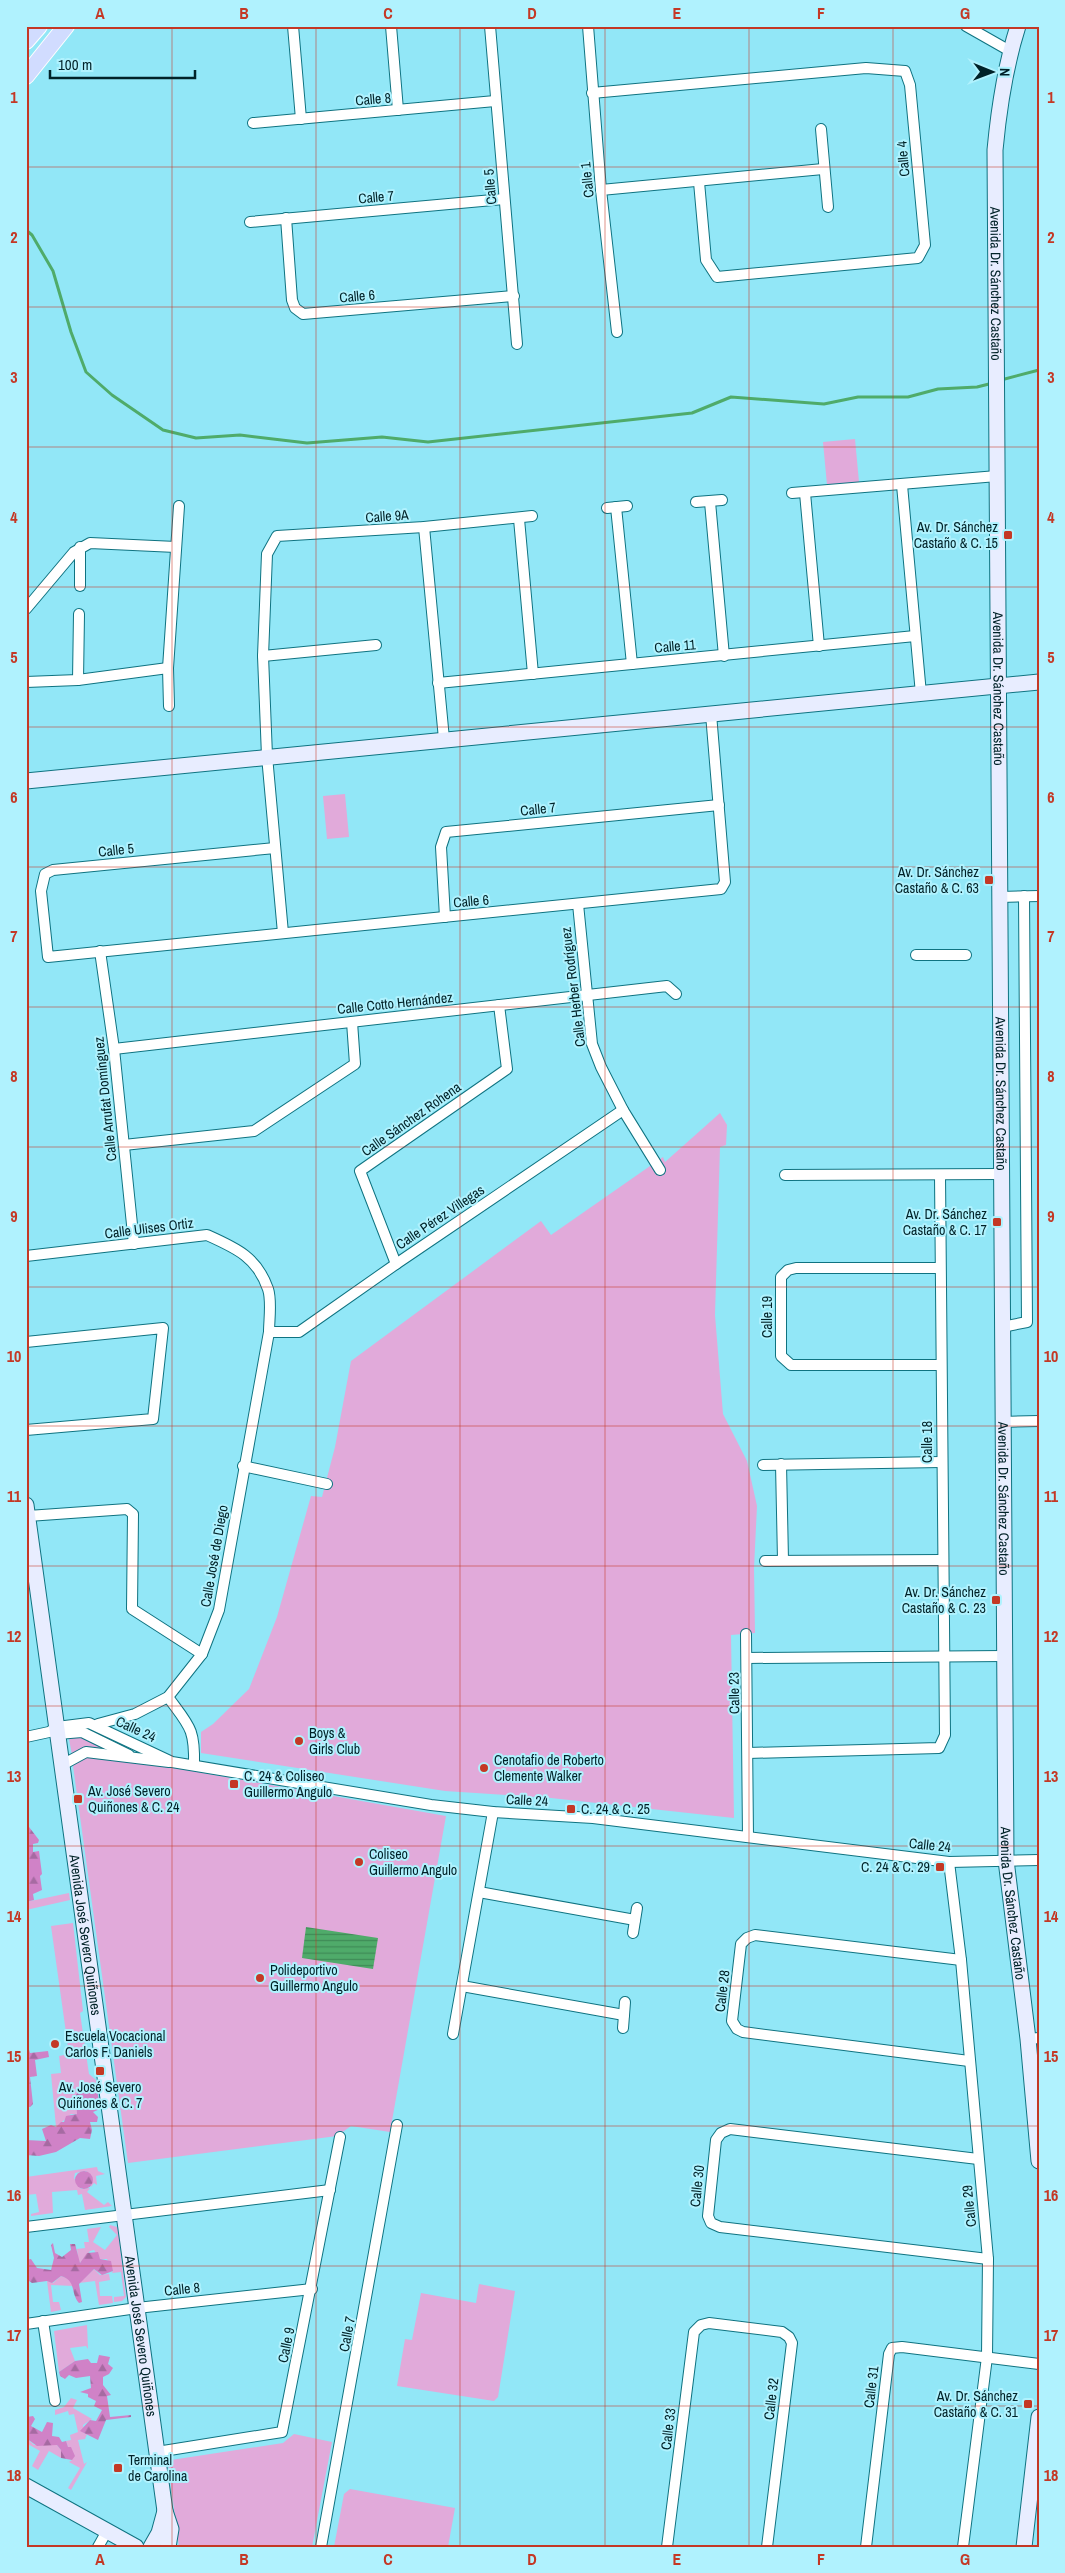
<svg xmlns="http://www.w3.org/2000/svg" width="1065" height="2573" font-family="'Archivo Narrow',sans-serif">
<style>
.green{fill:#e1aada}
.forest{fill:url(#forest-firs)}
.water{fill:url(#water-rules)}
.lines{fill:none;stroke-linecap:round;stroke-linejoin:round}
.stream{stroke:#4fab6a;stroke-width:3}
.street-casing{stroke:#0f7381;stroke-width:12}
.secondary-casing{stroke:#0f7381;stroke-width:17}
.primary-casing{stroke:#fff;stroke-width:18}
.street{stroke:#fff;stroke-width:10}
.secondary{stroke:#e8edff;stroke-width:15}
.primary{stroke:#d1dcff;stroke-width:16}
.grid{fill:none;stroke:#c43825;stroke-width:1;stroke-opacity:0.55}
.poi-dot{fill:#c43825;stroke:#b0f2fe;stroke-width:2}
.labels{text-anchor:middle;stroke-width:4;stroke-linejoin:round;paint-order:stroke}
.street-label{font-size:14px;fill:#002228;stroke:#b0f2fe}
.poi-label{font-size:14px;fill:#002228;stroke:#b0f2fe;text-anchor:start}
.neatline{fill:none;stroke:#c43825;stroke-width:2}
.grid-label{font-size:16px;text-anchor:middle;font-weight:bold;fill:#c43825}
</style>
<defs>
<pattern id="forest-firs" width="22" height="20" patternUnits="userSpaceOnUse" patternTransform="scale(1.25)"><rect width="22" height="20" fill="#d082c7"/><path d="M5 1l3.5 6h-7zM16 11l3.5 6h-7z" fill="#a66aa2"/></pattern>
<pattern id="water-rules" width="6" height="5" patternUnits="userSpaceOnUse" patternTransform="scale(1.25)"><rect width="6" height="5" fill="#4fab6a"/><path d="M0 2.5h6" fill="none" stroke="#3f8b57"/></pattern>
</defs>
<rect width="100%" height="100%" fill="#92e7f7"/>
<g class="green">
<path d="M855,439L859,482L827,485L823,442Z"/>
<path d="M345,794L349,837L327,839L323,796Z"/>
<path d="M720,1113L727,1125L726,1145L720,1147L715,1315L723,1414L747,1461L757,1506L754,1568L755,1633L731,1635L734,1818L551,1798L445,1791L201,1753V1732L213,1724L249,1689L277,1617L311,1496L322,1497L335,1447L351,1361L541,1221L551,1235L663,1157L665,1162Z"/>
<path d="M78,1735L115,1750L84,1748L72,1755L69,1739Z"/>
<path d="M80,1757H113L446,1816L390,2132L351,2126L337,2136L128,2163L73,1766Z"/>
<path d="M81,1845H82L121,2138Z"/>
<path d="M69,1893L70,1900L26,1910V1902Z"/>
<path d="M73,1923L83,2011L80,2013L89,2074L96,2080L97,2088L88,2091L77,2114H71L56,2127L51,2074L61,2073L59,2056L69,2054L51,1926Z"/>
<path d="M97,2167L98,2171L105,2174L96,2176L97,2185L94,2183L91,2187V2177L86,2171L75,2173L74,2178L81,2189L90,2188L87,2192L104,2205L108,2202L112,2206L85,2210L82,2194L78,2195L77,2190L52,2192L53,2213L31,2216V2214L39,2212L36,2194L26,2195V2177Z"/>
<path d="M110,2225L117,2227L118,2231L126,2297L122,2301L114,2302V2297L124,2296L121,2272L112,2273L113,2271L107,2259H100L94,2250L90,2251L80,2263L78,2259L77,2249L85,2248L84,2242H89L87,2229L101,2227L93,2242L105,2250L117,2235L109,2227Z"/>
<path d="M94,2269L100,2275L109,2274L110,2280L99,2282L100,2296H112L113,2303L99,2305L95,2281L79,2283Z"/>
<path d="M61,2276L69,2279L74,2286L51,2285L53,2302H59L61,2310L51,2312L47,2281L53,2283Z"/>
<path d="M479,2284L515,2291L498,2397L494,2401L397,2386L405,2339L412,2340L421,2293L476,2303Z"/>
<path d="M87,2325L88,2349L86,2346L70,2348L75,2361L59,2372L54,2331Z"/>
<path d="M71,2398L77,2400L73,2408L92,2419L83,2425L84,2433L87,2434L85,2439L78,2440L84,2464L87,2462L71,2490L68,2488L80,2468L69,2462L72,2460L66,2441L71,2440L70,2435L78,2432L74,2414L69,2415L68,2411L55,2415V2410L64,2407Z"/>
<path d="M294,2434L332,2442L312,2547H179L168,2463L171,2460L283,2443Z"/>
<path d="M26,2438L34,2445H57L61,2450V2458L49,2451L38,2470L32,2466L40,2451L26,2443Z"/>
<path d="M350,2489L455,2508L448,2547H334L344,2494Z"/>
</g>
<g class="forest">
<path d="M26,1823L39,1840L38,1843L33,1844V1852L39,1851L42,1874L40,1876L42,1890L33,1894L34,1900L26,1902Z"/>
<path d="M26,2039L30,2053L48,2051L49,2057L35,2060L37,2076L30,2077L33,2104L30,2107H27L26,2100Z"/>
<path d="M94,2087L97,2088L100,2109L93,2112L98,2117L97,2122H90L92,2130L90,2139L80,2138L56,2152L39,2156L26,2155V2140L46,2141L42,2129L51,2125L56,2127L61,2122H64L66,2116L77,2114L76,2095L80,2090L88,2091Z"/>
<circle cx="84" cy="2180" r="9"/>
<path d="M53,2243L55,2253L62,2257L71,2250L70,2244H75L80,2263L87,2253L98,2252L100,2259L111,2261L113,2271L102,2275L94,2269L79,2284L82,2302L79,2303C70,2293 77,2281 61,2276L52,2283L47,2281L32,2283L26,2279V2260L31,2259L37,2268L51,2270L54,2258L51,2245Z"/>
<path d="M99,2355L110,2357L108,2364L113,2368L109,2374L103,2377V2385L111,2395L107,2396L110,2417L131,2415V2417L106,2420L98,2440L80,2431L90,2420L96,2421L102,2410L94,2406L96,2401L88,2397V2394L80,2392L91,2388L90,2376L76,2378L69,2375L65,2379L60,2376L59,2372L75,2361L88,2359L91,2363H97Z"/>
<path d="M26,2413L27,2417L33,2416L35,2419L31,2426L42,2432L47,2422L53,2423L52,2436L59,2437L62,2442L66,2441L68,2447H71L75,2456L72,2460L61,2458V2450L57,2445L37,2446L26,2438Z"/>
</g>
<path class="water" d="M306,1927L378,1938L373,1969L302,1958Z"/>
<g class="lines">
<g class="stream">
<path d="M26,230L32,235L53,271L71,332L86,372L112,395L163,430L196,438L240,435L307,443L382,437L428,442L692,413L731,397L824,404L858,397H908L938,389L977,387L993,383"/>
<path d="M1001,380L1039,370"/>
</g>
<defs>
<g id="street">
<path d="M293,26L301,119"/>
<path d="M391,26L398,110"/>
<path d="M490,26L517,344"/>
<path d="M588,26L601,190L617,332"/>
<path d="M966,26L1010,51"/>
<path d="M592,93L866,68L905,71L910,85L925,245L918,258L717,277L706,260L699,182"/>
<path d="M253,123L495,101"/>
<path d="M821,129L828,207"/>
<path d="M601,190L823,169"/>
<path d="M286,218L292,300L295,308L303,314L514,296"/>
<path d="M250,222L504,199"/>
<path d="M902,485L921,694"/>
<path d="M792,493L997,476"/>
<path d="M805,493L819,646"/>
<path d="M696,502L722,500"/>
<path d="M710,502L724,656"/>
<path d="M616,507L632,664"/>
<path d="M607,508L627,506"/>
<path d="M519,519L533,674"/>
<path d="M424,527L444,739"/>
<path d="M80,586V547"/>
<path d="M26,609L74,552L90,543L176,547"/>
<path d="M263,656L376,645"/>
<path d="M78,680L79,614"/>
<path d="M26,682L78,680L168,668"/>
<path d="M438,683L915,636"/>
<path d="M169,706L168,668L179,506"/>
<path d="M275,848L53,870L45,874L41,891L48,957L721,889L725,882L711,714"/>
<path d="M1000,897L1039,896"/>
<path d="M578,904L592,1044L601,1067L623,1110L660,1170"/>
<path d="M445,917L441,847L446,832L719,805"/>
<path d="M283,933L267,756L263,656L267,554L277,536L424,527L532,516"/>
<path d="M100,951L114,1049L134,1244"/>
<path d="M916,955H966"/>
<path d="M114,1049L667,986L676,994"/>
<path d="M124,1145L254,1131L355,1064L352,1022"/>
<path d="M785,1175L1001,1174"/>
<path d="M26,1256L207,1235C236,1248 257,1257 268,1289C272,1301 269,1320 269,1332L219,1610L202,1654L168,1697L135,1714L98,1724"/>
<path d="M396,1264L360,1171L507,1069L499,1005"/>
<path d="M939,1268H796L788,1270L781,1277V1356L791,1365H940"/>
<path d="M1002,1327L1027,1322L1024,896"/>
<path d="M269,1332H299L396,1264L623,1110"/>
<path d="M26,1342L163,1328L153,1419L26,1430"/>
<path d="M1002,1422L1039,1421"/>
<path d="M781,1464L783,1560"/>
<path d="M763,1465L941,1462"/>
<path d="M243,1466L327,1484"/>
<path d="M28,1516L127,1509L133,1514L132,1609L202,1654"/>
<path d="M765,1561L942,1560"/>
<path d="M746,1634L748,1837"/>
<path d="M747,1658L1004,1656"/>
<path d="M168,1697C189,1726 195,1728 194,1765"/>
<path d="M58,1734L82,1732L129,1755"/>
<path d="M26,1737L49,1732L57,1727L89,1723L172,1762L431,1805L493,1812L593,1818L949,1862L1039,1860"/>
<path d="M748,1753L939,1748L945,1735L940,1175"/>
<path d="M62,1765L86,1752L169,1762"/>
<path d="M949,1862L961,1960L988,2259L987,2357L963,2547"/>
<path d="M479,1892L635,1920"/>
<path d="M633,1933L637,1908"/>
<path d="M961,1960L755,1935L747,1938L741,1944L732,2021L737,2029L743,2032L969,2061"/>
<path d="M462,1986L624,2015"/>
<path d="M623,2028L625,2002"/>
<path d="M453,2034L493,1812"/>
<path d="M1028,2039L1039,2038"/>
<path d="M978,2159L730,2129L721,2133L716,2140L708,2216L711,2223L720,2227L988,2259"/>
<path d="M26,2227L330,2190"/>
<path d="M43,2321L55,2401"/>
<path d="M26,2324L137,2308L312,2289"/>
<path d="M157,2452L282,2432L340,2137"/>
<path d="M98,2547L107,2531"/>
<path d="M321,2547L397,2125"/>
<path d="M667,2547L694,2332L701,2325L709,2323L782,2332L789,2337L792,2343L767,2547"/>
<path d="M866,2547L889,2354L892,2348L902,2347L1039,2364"/>
</g>
<g id="secondary">
<path id="s1" d="M1018,26C1005,67 999,107 995,150L1006,1860L1028,2039L1039,2161"/>
<path d="M26,781L1039,682"/>
<path id="s2" d="M26,1505L165,2511L171,2529L168,2547"/>
<path d="M26,2486L136,2547"/>
<path d="M151,2547L159,2533L165,2511"/>
<path d="M1024,2547L1039,2417"/>
</g>
<g id="primary">
<path d="M26,41L39,26"/>
<path d="M26,76L66,26"/>
</g>
</defs>
<use href="#street" class="street-casing"/>
<use href="#secondary" class="secondary-casing"/>
<use href="#primary" class="primary-casing"/>
<use href="#street" class="street"/>
<use href="#secondary" class="secondary"/>
<use href="#primary" class="primary"/>
</g>
<path class="grid" d="M172,26V2547M316,26V2547M460,26V2547M605,26V2547M749,26V2547M893,26V2547M26,167H1039M26,307H1039M26,447H1039M26,587H1039M26,727H1039M26,867H1039M26,1007H1039M26,1147H1039M26,1287H1039M26,1426H1039M26,1566H1039M26,1706H1039M26,1846H1039M26,1986H1039M26,2126H1039M26,2266H1039M26,2406H1039"/>
<g class="poi-dot">
<rect x="1003" y="530" width="10" height="10" rx="2.5"/>
<rect x="984" y="875" width="10" height="10" rx="2.5"/>
<rect x="992" y="1217" width="10" height="10" rx="2.5"/>
<rect x="991" y="1595" width="10" height="10" rx="2.5"/>
<circle cx="299" cy="1741" r="5"/>
<circle cx="484" cy="1768" r="5"/>
<rect x="229" y="1779" width="10" height="10" rx="2.5"/>
<rect x="73" y="1794" width="10" height="10" rx="2.5"/>
<rect x="566" y="1804" width="10" height="10" rx="2.5"/>
<circle cx="359" cy="1862" r="5"/>
<rect x="935" y="1862" width="10" height="10" rx="2.5"/>
<circle cx="260" cy="1978" r="5"/>
<circle cx="55" cy="2044" r="5"/>
<rect x="95" y="2066" width="10" height="10" rx="2.5"/>
<rect x="1023" y="2399" width="10" height="10" rx="2.5"/>
<rect x="113" y="2463" width="10" height="10" rx="2.5"/>
</g>
<g class="labels">
<g class="street-label">
<text transform="translate(373 99) rotate(-5)" y="5">Calle 8</text>
<text transform="translate(903 159) rotate(-95)" y="5">Calle 4</text>
<text transform="translate(587 180) rotate(-96)" y="5">Calle 1</text>
<text transform="translate(490 187) rotate(-95)" y="5">Calle 5</text>
<text transform="translate(376 197) rotate(-5)" y="5">Calle 7</text>
<text dy="5" stroke="none"><textPath href="#s1" startOffset="260">Avenida Dr. Sánchez Castaño</textPath></text>
<text transform="translate(357 296) rotate(-5)" y="5">Calle 6</text>
<text transform="translate(387 516) rotate(-4)" y="5">Calle 9A</text>
<text transform="translate(675 646) rotate(-5)" y="5">Calle 11</text>
<text dy="5" stroke="none"><textPath href="#s1" startOffset="665">Avenida Dr. Sánchez Castaño</textPath></text>
<text transform="translate(538 809) rotate(-6)" y="5">Calle 7</text>
<text transform="translate(116 850) rotate(-6)" y="5">Calle 5</text>
<text transform="translate(471 901) rotate(-5)" y="5">Calle 6</text>
<text transform="translate(573 987) rotate(-97)" y="5">Calle Herber Rodríguez</text>
<text transform="translate(395 1003) rotate(-6)" y="5">Calle Cotto Hernández</text>
<text dy="5" stroke="none"><textPath href="#s1" startOffset="1070">Avenida Dr. Sánchez Castaño</textPath></text>
<text transform="translate(105 1099) rotate(-96)" y="5">Calle Arrufat Domínguez</text>
<text transform="translate(411 1119) rotate(-35)" y="5">Calle Sánchez Rohena</text>
<text transform="translate(440 1217) rotate(-34)" y="5">Calle Pérez Villegas</text>
<text transform="translate(149 1228) rotate(-7)" y="5">Calle Ulises Ortiz</text>
<text transform="translate(767 1317) rotate(-90)" y="5">Calle 19</text>
<text transform="translate(927 1442) rotate(-90)" y="5">Calle 18</text>
<text dy="5" stroke="none"><textPath href="#s1" startOffset="1475">Avenida Dr. Sánchez Castaño</textPath></text>
<text transform="translate(214 1556) rotate(-80)" y="5">Calle José de Diego</text>
<text transform="translate(734 1693) rotate(-91)" y="5">Calle 23</text>
<text transform="translate(136 1729) rotate(25)" y="5">Calle 24</text>
<text transform="translate(527 1800) rotate(3)" y="5">Calle 24</text>
<text transform="translate(930 1845) rotate(6)" y="5">Calle 24</text>
<text dy="5" stroke="none"><textPath href="#s1" startOffset="1880">Avenida Dr. Sánchez Castaño</textPath></text>
<text dy="5" stroke="none"><textPath href="#s2" startOffset="434">Avenida José Severo Quiñones</textPath></text>
<text transform="translate(722 1991) rotate(-83)" y="5">Calle 28</text>
<text transform="translate(697 2186) rotate(-84)" y="5">Calle 30</text>
<text transform="translate(969 2206) rotate(-96)" y="5">Calle 29</text>
<text transform="translate(182 2289) rotate(-6)" y="5">Calle 8</text>
<text transform="translate(347 2334) rotate(-79)" y="5">Calle 7</text>
<text dy="5" stroke="none"><textPath href="#s2" startOffset="839">Avenida José Severo Quiñones</textPath></text>
<text transform="translate(286 2345) rotate(-78)" y="5">Calle 9</text>
<text transform="translate(871 2387) rotate(-83)" y="5">Calle 31</text>
<text transform="translate(771 2399) rotate(-83)" y="5">Calle 32</text>
<text transform="translate(668 2429) rotate(-83)" y="5">Calle 33</text>
</g>
<g class="poi-label">
<text x="998" y="532" text-anchor="end">Av. Dr. Sánchez<tspan x="998" dy="16">Castaño &amp; C. 15</tspan></text>
<text x="979" y="877" text-anchor="end">Av. Dr. Sánchez<tspan x="979" dy="16">Castaño &amp; C. 63</tspan></text>
<text x="987" y="1219" text-anchor="end">Av. Dr. Sánchez<tspan x="987" dy="16">Castaño &amp; C. 17</tspan></text>
<text x="986" y="1597" text-anchor="end">Av. Dr. Sánchez<tspan x="986" dy="16">Castaño &amp; C. 23</tspan></text>
<text x="309" y="1738">Boys &amp;<tspan x="309" dy="16">Girls Club</tspan></text>
<text x="494" y="1765">Cenotafio de Roberto<tspan x="494" dy="16">Clemente Walker</tspan></text>
<text x="244" y="1781">C. 24 &amp; Coliseo<tspan x="244" dy="16">Guillermo Angulo</tspan></text>
<text x="88" y="1796">Av. José Severo<tspan x="88" dy="16">Quiñones &amp; C. 24</tspan></text>
<text x="581" y="1814">C. 24 &amp; C. 25</text>
<text x="369" y="1859">Coliseo<tspan x="369" dy="16">Guillermo Angulo</tspan></text>
<text x="930" y="1872" text-anchor="end">C. 24 &amp; C. 29</text>
<text x="270" y="1975">Polideportivo<tspan x="270" dy="16">Guillermo Angulo</tspan></text>
<text x="65" y="2041">Escuela Vocacional<tspan x="65" dy="16">Carlos F. Daniels</tspan></text>
<text x="100" y="2092" text-anchor="middle">Av. José Severo<tspan x="100" dy="16">Quiñones &amp; C. 7</tspan></text>
<text x="1018" y="2401" text-anchor="end">Av. Dr. Sánchez<tspan x="1018" dy="16">Castaño &amp; C. 31</tspan></text>
<text x="128" y="2465">Terminal<tspan x="128" dy="16">de Carolina</tspan></text>
</g>
</g>
<rect width="1065" height="2573" fill="none" stroke="#b0f2fe" stroke-width="55"/>
<g transform="translate(992 72) rotate(91)" stroke="#b0f2fe" stroke-width="4" paint-order="stroke">
<path d="M0-4L9 19L0 12L-9 19Z" fill="#002228"/>
<text y="-8" font-size="14" font-weight="bold" text-anchor="middle" fill="#002228">N</text>
</g>
<path d="M50 70v8h145v-8" fill="none" stroke="#002228" stroke-width="2.5"/>
<text x="58" y="70" font-size="15" fill="#002228" stroke="#b0f2fe" stroke-width="4" paint-order="stroke">100 m</text>
<rect x="28" y="28" width="1010" height="2518" class="neatline"/>
<g class="grid-label">
<text x="100" y="19">A</text>
<text x="244" y="19">B</text>
<text x="388" y="19">C</text>
<text x="532" y="19">D</text>
<text x="677" y="19">E</text>
<text x="821" y="19">F</text>
<text x="965" y="19">G</text>
<text x="14" y="103">1</text>
<text x="1051" y="103">1</text>
<text x="14" y="243">2</text>
<text x="1051" y="243">2</text>
<text x="14" y="383">3</text>
<text x="1051" y="383">3</text>
<text x="14" y="523">4</text>
<text x="1051" y="523">4</text>
<text x="14" y="663">5</text>
<text x="1051" y="663">5</text>
<text x="14" y="803">6</text>
<text x="1051" y="803">6</text>
<text x="14" y="942">7</text>
<text x="1051" y="942">7</text>
<text x="14" y="1082">8</text>
<text x="1051" y="1082">8</text>
<text x="14" y="1222">9</text>
<text x="1051" y="1222">9</text>
<text x="14" y="1362">10</text>
<text x="1051" y="1362">10</text>
<text x="14" y="1502">11</text>
<text x="1051" y="1502">11</text>
<text x="14" y="1642">12</text>
<text x="1051" y="1642">12</text>
<text x="14" y="1782">13</text>
<text x="1051" y="1782">13</text>
<text x="14" y="1922">14</text>
<text x="1051" y="1922">14</text>
<text x="14" y="2062">15</text>
<text x="1051" y="2062">15</text>
<text x="14" y="2201">16</text>
<text x="1051" y="2201">16</text>
<text x="14" y="2341">17</text>
<text x="1051" y="2341">17</text>
<text x="14" y="2481">18</text>
<text x="1051" y="2481">18</text>
<text x="100" y="2565">A</text>
<text x="244" y="2565">B</text>
<text x="388" y="2565">C</text>
<text x="532" y="2565">D</text>
<text x="677" y="2565">E</text>
<text x="821" y="2565">F</text>
<text x="965" y="2565">G</text>
</g>
</svg>
